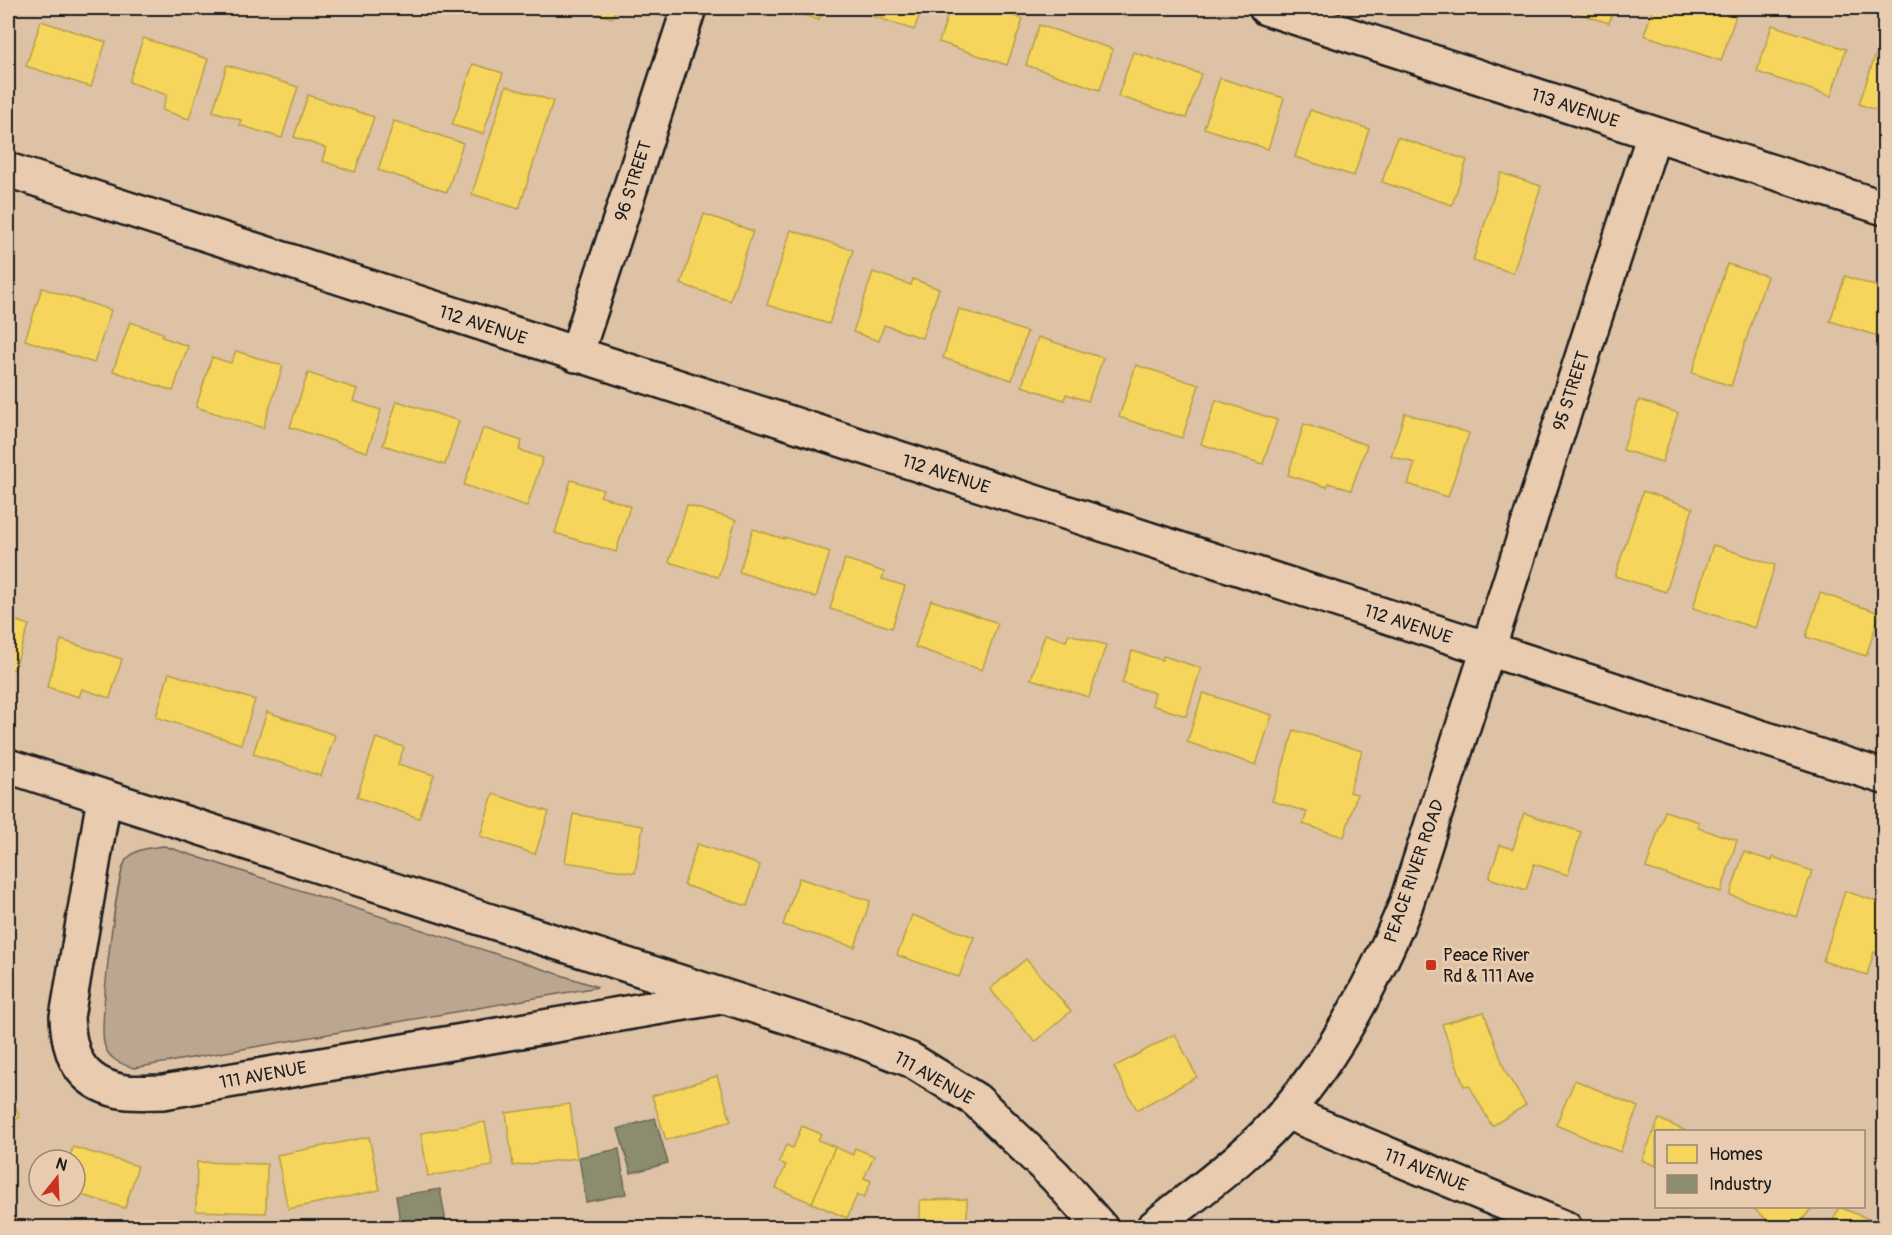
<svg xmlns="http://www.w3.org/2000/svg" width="1892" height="1235" font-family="Pangolin,sans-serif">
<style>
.green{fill:#bca68f;stroke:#6c6156;stroke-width:1.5}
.homes{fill:#f6d55c;stroke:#b59e49;stroke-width:1.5}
.industry{fill:#8c8c6e;stroke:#6a6a55;stroke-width:1.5}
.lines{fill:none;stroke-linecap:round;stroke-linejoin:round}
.minor-casing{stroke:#1c1c1c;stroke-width:38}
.minor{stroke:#e9ccaf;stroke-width:33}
.poi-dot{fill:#c8321e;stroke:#e9ccaf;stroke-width:2}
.labels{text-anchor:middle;stroke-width:6;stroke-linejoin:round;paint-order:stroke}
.street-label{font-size:18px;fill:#1c1c1c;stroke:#e9ccaf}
.poi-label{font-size:18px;fill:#1c1c1c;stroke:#e9ccaf;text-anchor:start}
</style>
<rect width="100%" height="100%" fill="#ddc2a6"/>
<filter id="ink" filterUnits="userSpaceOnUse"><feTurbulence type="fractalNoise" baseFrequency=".0167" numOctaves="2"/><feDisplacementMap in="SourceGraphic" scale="12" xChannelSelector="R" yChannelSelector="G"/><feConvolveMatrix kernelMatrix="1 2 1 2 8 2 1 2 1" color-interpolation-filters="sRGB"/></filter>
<g filter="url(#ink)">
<path class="green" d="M164,846L598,987L134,1068C121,1064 107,1059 104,1043C99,1024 116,874 126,860C136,848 150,848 164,846Z"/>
<g class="homes">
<path d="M581,8H616L612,18Z"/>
<path d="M782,8H823L819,20Z"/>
<path d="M856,8H922L914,30L855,10Z"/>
<path d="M950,8H988L1023,19L1007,65L939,42Z"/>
<path d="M1561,8H1614L1609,23Z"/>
<path d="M1653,8H1713L1736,15L1721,61L1644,35Z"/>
<path d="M41,21L106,42L91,87L26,66Z"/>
<path d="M1039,25L1113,49L1100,90L1026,65Z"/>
<path d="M1772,25L1846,49L1831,96L1757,72Z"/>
<path d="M143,38L208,59L189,119L162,110L167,95L129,82Z"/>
<path d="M1133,52L1201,74L1186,118L1118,96Z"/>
<path d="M1875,56L1884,59V113L1859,104Z"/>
<path d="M473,64L503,73L483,134L452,125Z"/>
<path d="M227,65L298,87L282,138L239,125L241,120L213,111Z"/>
<path d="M1220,78L1284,98L1268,149L1204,128Z"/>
<path d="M506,86L553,101L519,209L472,194Z"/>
<path d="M308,95L374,117L355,172L322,161L326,148L294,137Z"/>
<path d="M1310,110L1369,129L1354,176L1295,157Z"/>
<path d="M394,121L463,143L447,192L378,170Z"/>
<path d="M1397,137L1467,160L1452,205L1382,182Z"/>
<path d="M1501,173L1541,186L1513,273L1473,260Z"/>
<path d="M704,214L753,231L730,301L681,284Z"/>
<path d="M791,230L853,250L829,324L767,305Z"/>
<path d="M1727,264L1767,276L1731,386L1692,373Z"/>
<path d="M873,272L911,285L913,279L939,289L922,338L884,325L879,341L853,332Z"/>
<path d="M1845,276L1884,289V338L1830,321Z"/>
<path d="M8,282L16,285L8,311Z"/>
<path d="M42,288L111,310L94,363L25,340Z"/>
<path d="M959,309L1027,332L1012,380L943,358Z"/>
<path d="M130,322L163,333L162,337L188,346L173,391L113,371Z"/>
<path d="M1038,337L1103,358L1088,401L1066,394L1064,400L1022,386Z"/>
<path d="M236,351L283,366L263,428L196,407L212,357L231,363Z"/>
<path d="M1136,365L1199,385L1182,438L1119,417Z"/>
<path d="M308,373L357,389L353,401L381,410L367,452L290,427Z"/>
<path d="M1216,400L1277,420L1263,464L1201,444Z"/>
<path d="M1639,400L1678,413L1662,462L1623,450Z"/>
<path d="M397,401L459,421L445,465L383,445Z"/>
<path d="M1405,413L1469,433L1448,497L1408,484L1415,463L1391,456Z"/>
<path d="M1304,424L1367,445L1351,490L1328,483L1327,487L1288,475Z"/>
<path d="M483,428L522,441L519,450L543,458L527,506L464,485Z"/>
<path d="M571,480L603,490L600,496L630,506L616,552L555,533Z"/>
<path d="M1643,491L1693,508L1666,592L1615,576Z"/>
<path d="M687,505L736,520L718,577L669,562Z"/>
<path d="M753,529L784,539V537L830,552L816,597L739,572Z"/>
<path d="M1713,545L1775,565L1755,628L1693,608Z"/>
<path d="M845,559L884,572L882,579L905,586L892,628L830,609Z"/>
<path d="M1820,593L1880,613L1866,656L1806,637Z"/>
<path d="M931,600L998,623L982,670L915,647Z"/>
<path d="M8,618L29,625L14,670L8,667Z"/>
<path d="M1045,634L1066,641L1069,634L1106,645L1089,697L1031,679Z"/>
<path d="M61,640L122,659L110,698L82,689L79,697L47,687Z"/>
<path d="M1132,651L1162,660L1163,656L1201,668L1186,716L1152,705L1155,693L1122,683Z"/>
<path d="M169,673L255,700L241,744L156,717Z"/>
<path d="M1203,693L1272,715L1256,765L1187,742Z"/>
<path d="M267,712L335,735L321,776L253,754Z"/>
<path d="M1294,730L1362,751L1349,792L1357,794L1344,837L1303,824L1307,812L1272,801Z"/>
<path d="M376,738L404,747L398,764L434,775L419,818L357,797Z"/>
<path d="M493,794L549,812L535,854L480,836Z"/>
<path d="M1665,811L1699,822L1698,828L1737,840L1721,892L1646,868Z"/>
<path d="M1524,813L1581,832L1568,875L1534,864L1526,890L1489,878L1500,845L1513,849Z"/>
<path d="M573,814L643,826L635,873L565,862Z"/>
<path d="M697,844L760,865L747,906L684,885Z"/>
<path d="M1744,852L1772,861L1773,857L1812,871L1797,917L1730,895Z"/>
<path d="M799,878L870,901L855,947L783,925Z"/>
<path d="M1845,891L1884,904V956L1874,952L1867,975L1823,961Z"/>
<path d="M912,915L974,937L959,977L897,955Z"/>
<path d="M1026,959L1071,1011L1035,1042L990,989Z"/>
<path d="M1484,1012L1506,1073L1526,1105L1492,1126L1469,1085L1464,1086L1442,1024Z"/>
<path d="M1175,1034L1197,1077L1137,1110L1114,1067Z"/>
<path d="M717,1076L731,1121L666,1140L652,1096Z"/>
<path d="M1575,1080L1638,1107L1620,1152L1556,1125Z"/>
<path d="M8,1091L20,1117L8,1124Z"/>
<path d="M570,1104L577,1158L513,1166L506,1113Z"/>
<path d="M1659,1119L1688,1132H1656V1166L1642,1160Z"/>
<path d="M485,1122L493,1166L428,1176L421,1133Z"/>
<path d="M802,1126L821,1134L818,1140L835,1147L812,1203L776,1188L786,1165L779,1162L786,1145L793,1148Z"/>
<path d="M369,1137L380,1190L288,1209L277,1155Z"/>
<path d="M73,1147L138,1166L125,1208L75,1193V1160H69Z"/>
<path d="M835,1147L853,1155L855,1148L874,1156L864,1178L871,1181L864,1198L857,1195L847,1218L812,1203Z"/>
<path d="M197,1162L267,1164L266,1213L196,1211Z"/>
<path d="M967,1199V1228H920V1200Z"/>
<path d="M1751,1206H1813L1796,1228H1776Z"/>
<path d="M1839,1207L1884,1225V1228H1830Z"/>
</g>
<g class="industry">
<path d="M655,1118L668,1163L631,1173L618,1129Z"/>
<path d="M619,1149L626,1194L586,1202L579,1157Z"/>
<path d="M440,1189L447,1228H401L396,1196Z"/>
</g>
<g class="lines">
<defs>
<g id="minor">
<path d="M1266,8L1884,208"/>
<path d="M8,170L1884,777"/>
<path d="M576,355L689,8"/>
<path d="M8,766L857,1039L911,1060L976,1100L1055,1176L1101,1228"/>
<path d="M104,798L67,1017C69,1055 79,1082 120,1091C133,1094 149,1092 163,1092L720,997"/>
<path d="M1286,1112L1565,1228"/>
<path d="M1153,1228C1198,1191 1248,1157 1285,1113C1337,1053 1374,980 1405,907L1654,134"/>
</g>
</defs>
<use href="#minor" class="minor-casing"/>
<use href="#minor" class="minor"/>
</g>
</g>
<rect class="poi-dot" x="1425" y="959" width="12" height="12" rx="3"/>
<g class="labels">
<g class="street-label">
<text transform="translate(1575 108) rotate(18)" y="6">113 AVENUE</text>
<text transform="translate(633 181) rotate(-72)" y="6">96 STREET</text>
<text transform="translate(483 325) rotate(18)" y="6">112 AVENUE</text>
<text transform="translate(1571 391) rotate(-72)" y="6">95 STREET</text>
<text transform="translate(946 474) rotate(18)" y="6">112 AVENUE</text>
<text transform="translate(1408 624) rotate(18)" y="6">112 AVENUE</text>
<text transform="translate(1414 871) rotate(-71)" y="6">PEACE RIVER ROAD</text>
<text transform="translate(263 1075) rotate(-10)" y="6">111 AVENUE</text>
<text transform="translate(934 1078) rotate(30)" y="6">111 AVENUE</text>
<text transform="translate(1426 1170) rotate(22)" y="6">111 AVENUE</text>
</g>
<g class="poi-label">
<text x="1443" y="961">Peace River<tspan x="1443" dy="21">Rd &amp; 111 Ave</tspan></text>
</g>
</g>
<rect width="1892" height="1235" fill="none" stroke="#e9ccaf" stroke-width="30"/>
<rect x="15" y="15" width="1862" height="1205" fill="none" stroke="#1c1c1c" stroke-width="2" filter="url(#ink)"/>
<rect x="1655" y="1130" width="210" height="78" fill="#e9ccaf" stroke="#978674" stroke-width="1.5"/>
<rect x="1667" y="1145" width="30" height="18" fill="#f6d55c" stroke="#978674" stroke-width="1.5"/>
<text x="1709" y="1160" font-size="18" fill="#1c1c1c">Homes</text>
<rect x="1667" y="1175" width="30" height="18" fill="#8c8c6e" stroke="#978674" stroke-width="1.5"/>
<text x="1709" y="1190" font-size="18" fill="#1c1c1c">Industry</text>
<g transform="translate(57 1178) rotate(18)"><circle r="28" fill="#e9ccaf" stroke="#978674" stroke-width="1.5"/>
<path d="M0-4.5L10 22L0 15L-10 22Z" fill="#c8321e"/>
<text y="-9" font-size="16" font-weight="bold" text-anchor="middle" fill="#1c1c1c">N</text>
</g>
</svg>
